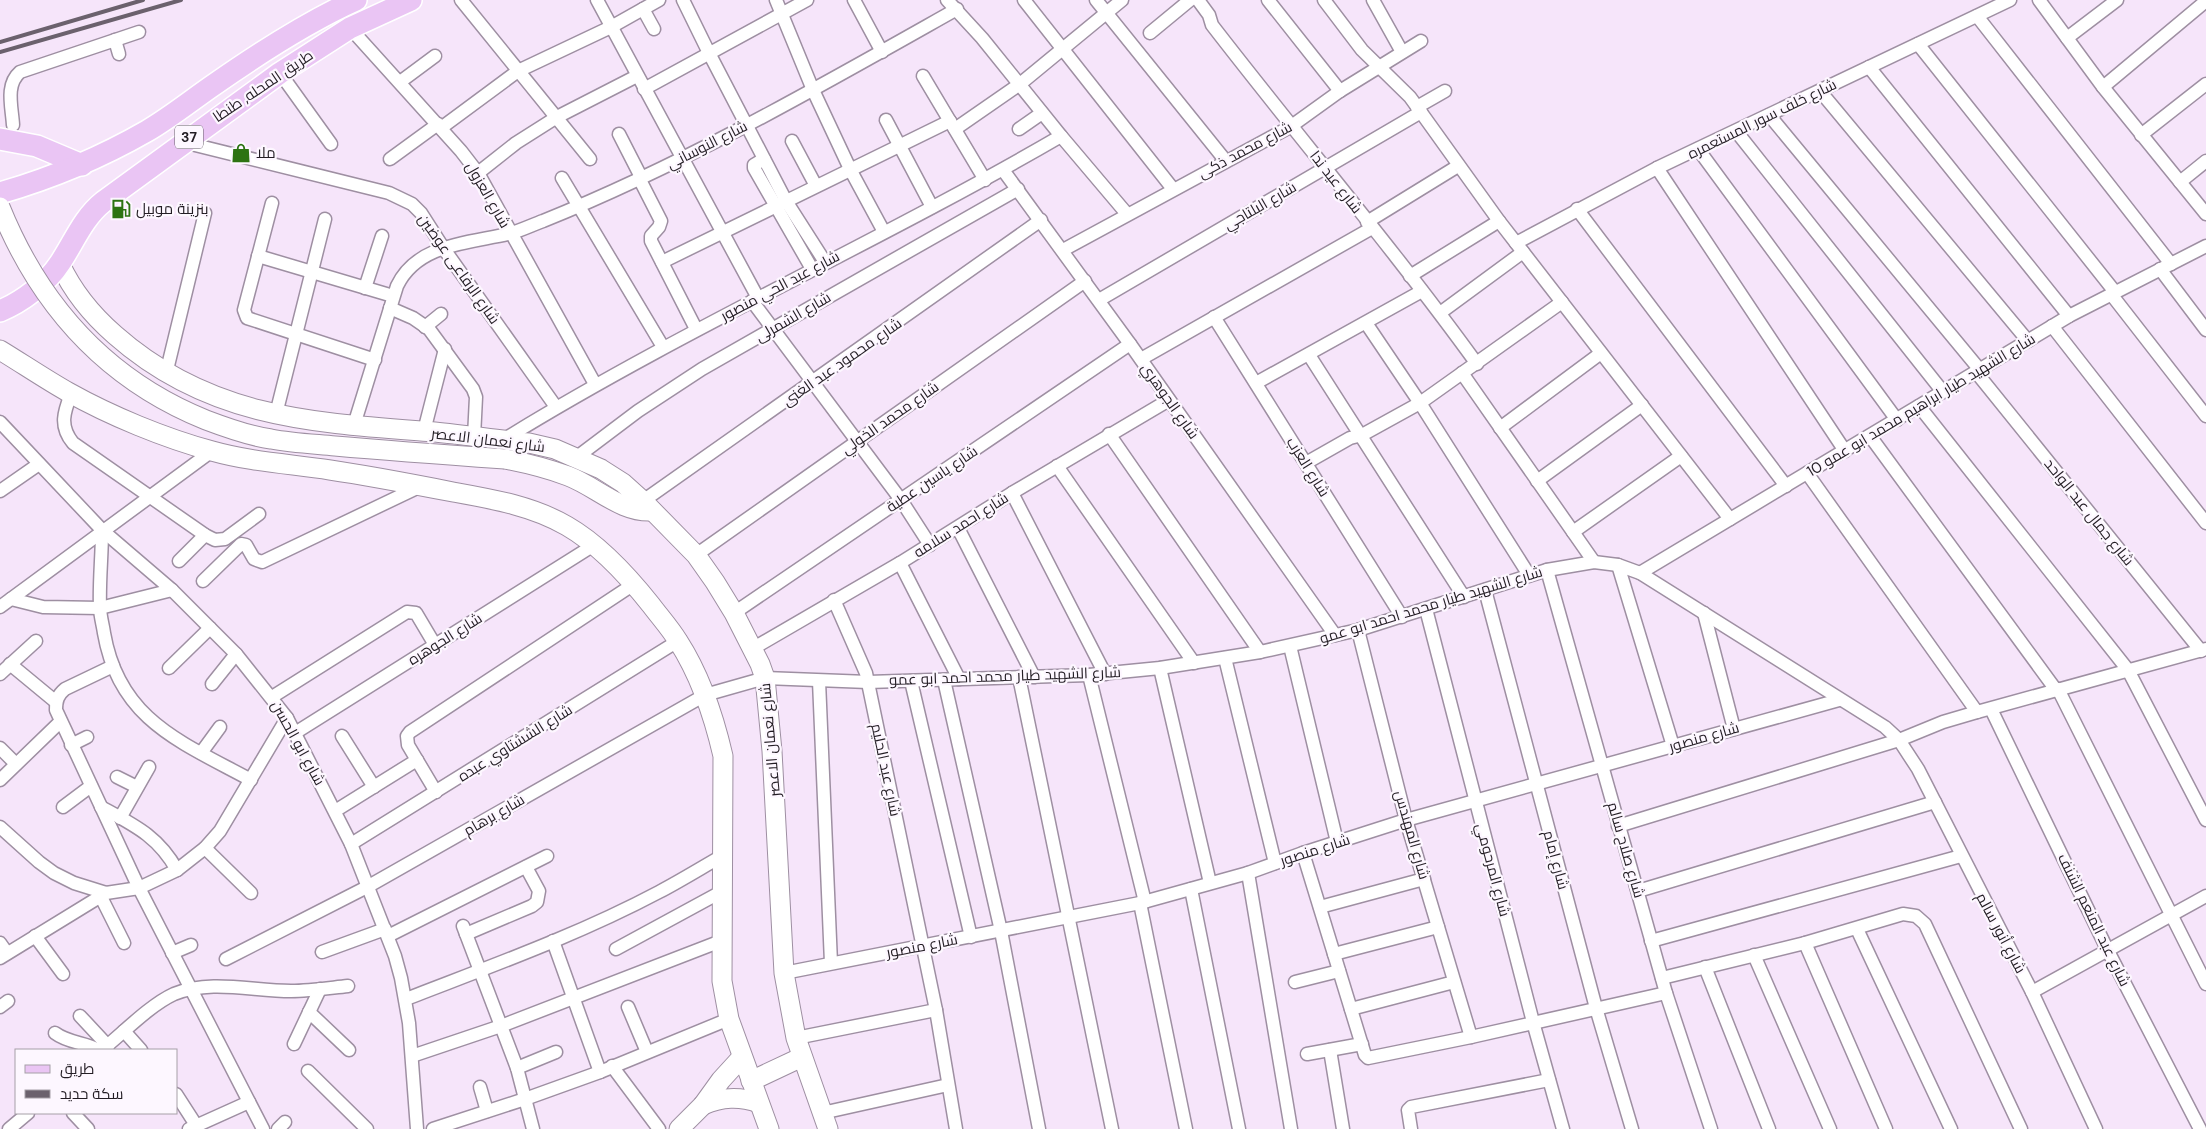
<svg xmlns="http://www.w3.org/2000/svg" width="2206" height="1129" font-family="'DM Sans',Cairo,sans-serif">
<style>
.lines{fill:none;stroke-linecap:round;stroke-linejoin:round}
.street-casing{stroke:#9e8fa2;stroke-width:15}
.secondary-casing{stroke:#9e8fa2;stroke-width:21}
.primary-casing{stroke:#fff;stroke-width:24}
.street{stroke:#fff;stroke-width:12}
.secondary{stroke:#fff;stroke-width:19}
.primary{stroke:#eac5f4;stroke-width:21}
.rail{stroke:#6b616d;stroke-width:4}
.secondary-bridge-casing{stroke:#9e8fa2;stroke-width:21;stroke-linecap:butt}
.secondary-bridge{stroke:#fff;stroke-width:19}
.labels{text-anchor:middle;stroke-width:4.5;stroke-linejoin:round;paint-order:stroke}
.shield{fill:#fdf7ff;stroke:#645e66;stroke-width:1}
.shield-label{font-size:14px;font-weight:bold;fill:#231d24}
.street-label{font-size:15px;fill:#231d24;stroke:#fdf7ff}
.poi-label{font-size:15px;fill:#231d24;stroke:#fdf7ff;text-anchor:start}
</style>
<rect width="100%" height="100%" fill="#f6e5fa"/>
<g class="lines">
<defs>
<g id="street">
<path d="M461,0L590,159"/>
<path d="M597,0L758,298"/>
<path d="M683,0L709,53L786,201L825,262"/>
<path d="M776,0L813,90L851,171L884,232"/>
<path d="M854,0L882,52"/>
<path d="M947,0L982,38L1061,136L1127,214"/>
<path d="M1024,0L1173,189"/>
<path d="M1096,0L1225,160"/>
<path d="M1198,0L1209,15L1212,25C1300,139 1393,248 1477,364"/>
<path d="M1268,0L1340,91"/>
<path d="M1324,0L1362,50L1410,97L1499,221L1730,519"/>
<path d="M1373,0L1402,52"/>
<path d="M2039,0L2103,87L2206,214"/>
<path d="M643,9L654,29"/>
<path d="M1977,16L2171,264"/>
<path d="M350,28L461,151L478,173L595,384"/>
<path d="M1150,33L1190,0"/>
<path d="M2067,38L2117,0"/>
<path d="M115,40L119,54"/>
<path d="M1918,44L2115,292"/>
<path d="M1869,67L2069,316"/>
<path d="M280,73L331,144"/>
<path d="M923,76L985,180"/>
<path d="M400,82L435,56"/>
<path d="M2103,87L2206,1"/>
<path d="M644,89L807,0"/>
<path d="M1820,91L2028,341"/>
<path d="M1417,107L1445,91"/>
<path d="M1769,115L1980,370"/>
<path d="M886,120L932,207"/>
<path d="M13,125C12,107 5,85 20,72L139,32"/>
<path d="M441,128L518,71L611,27L659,0"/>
<path d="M955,129L1020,84L1122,0"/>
<path d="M1019,129L1042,113"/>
<path d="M1736,131L1943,392"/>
<path d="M619,134L641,177"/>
<path d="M2141,135L2206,84"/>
<path d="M792,141L816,186"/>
<path d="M183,142L389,193L412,204L421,213L444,249L556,407"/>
<path d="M1698,149L1897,420"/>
<path d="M390,159L438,124"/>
<path d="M764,159L754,165V168L812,269"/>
<path d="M1657,168L1845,451"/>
<path d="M1003,170L1130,344L1335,635"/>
<path d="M478,173L516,143L557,117L637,76"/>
<path d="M562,178L663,347"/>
<path d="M639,178L661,221L659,227L651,236V241L696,329"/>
<path d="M2180,182L2206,161"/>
<path d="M272,203L244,310L247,318L375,360"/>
<path d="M1577,209L1786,486"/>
<path d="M1367,222L1458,166"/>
<path d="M1516,243L1657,168L2010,0"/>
<path d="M1063,250L1290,127L1340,91L1421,41"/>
<path d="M258,256L393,296"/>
<path d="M662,262L950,121"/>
<path d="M2160,269L2206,330"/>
<path d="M1410,276L1499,221"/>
<path d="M365,288L382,236"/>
<path d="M2111,294L2206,416"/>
<path d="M1099,300L1421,112"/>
<path d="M752,301L901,500L930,545"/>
<path d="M390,308L413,318L429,329L473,389L476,397L474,437"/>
<path d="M1440,313L1523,252"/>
<path d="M1214,317L1402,617"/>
<path d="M1366,323L1420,403L1529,575"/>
<path d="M2052,326L2206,523"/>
<path d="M425,327L441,314"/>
<path d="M1309,355L1464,597"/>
<path d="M1141,359L1372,228"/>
<path d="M1976,372L2201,651"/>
<path d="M1462,373L1594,562"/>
<path d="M166,374L205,213"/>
<path d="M1256,383L1422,291"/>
<path d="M71,394C64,412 59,426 73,443L205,535L215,540L225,539L259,514"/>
<path d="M1919,406L2128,670L2206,820"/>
<path d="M276,414L325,219"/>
<path d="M0,422L102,530L172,590L236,654L287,718L351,844L395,956L401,978L409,1023L417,1129"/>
<path d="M354,425L397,286C417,244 468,243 508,234C520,231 532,225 543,221C687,163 822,85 957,9"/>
<path d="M1500,428L1601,353"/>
<path d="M424,431L445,349"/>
<path d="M1109,434L1260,652"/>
<path d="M1870,436L2056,690"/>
<path d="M503,440C683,329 877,243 1061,136"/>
<path d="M577,457L638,411L702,369L1018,189"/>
<path d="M1306,463L1350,438L1362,435L1420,403L1562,302"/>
<path d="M1057,466L1194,663"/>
<path d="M1807,473L1977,712"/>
<path d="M1537,481L1642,405"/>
<path d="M0,491L39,464"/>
<path d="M1012,493L1105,674"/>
<path d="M643,501L1041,220"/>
<path d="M958,528L1034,677"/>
<path d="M102,530C102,556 99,582 100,607C100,616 103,625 104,633C119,720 181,742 251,780"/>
<path d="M1573,532L1681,456"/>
<path d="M696,555L1085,281"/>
<path d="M179,561L205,535"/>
<path d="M900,563L959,679"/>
<path d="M1618,565L1673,746"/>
<path d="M1547,570L1666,993L1711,1129"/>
<path d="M1640,573L2069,316L2206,246"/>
<path d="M203,581L241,544L246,545L254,559L262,562L421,486"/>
<path d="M1485,590L1596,1008L1632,1129"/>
<path d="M11,599L43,607L100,608L172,590"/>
<path d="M834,600L866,673L936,1010L956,1129"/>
<path d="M0,607L212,451"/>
<path d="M1426,609L1533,1022L1563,1129"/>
<path d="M734,613L1130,344"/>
<path d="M1704,613L1734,729"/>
<path d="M1358,630L1406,820L1471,1037"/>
<path d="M1290,646L1337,842"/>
<path d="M752,649L900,563L1012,493L1169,400"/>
<path d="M1225,658L1275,863"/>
<path d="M10,664L56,702"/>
<path d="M113,666L65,689C58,695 56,700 56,710L139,888L263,1129"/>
<path d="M169,668L210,628"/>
<path d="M1160,668L1210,883"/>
<path d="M0,674L36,641"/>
<path d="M1089,675L1145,902"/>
<path d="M1019,677L1112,1129"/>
<path d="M944,680L1001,931L1039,1129"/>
<path d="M819,681L831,963"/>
<path d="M911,681L971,937"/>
<path d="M212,684L236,654"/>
<path d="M2058,689L2206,984"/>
<path d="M272,697L407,612L416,613L435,645"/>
<path d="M1991,709L2108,951L2200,1129"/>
<path d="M295,733L594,545"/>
<path d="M342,736L374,787"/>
<path d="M71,745L87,737"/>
<path d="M0,748L16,764"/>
<path d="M201,753L220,727"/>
<path d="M117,777L137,787"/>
<path d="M0,780L60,722"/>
<path d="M436,792L408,745L407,736L410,732L634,584"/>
<path d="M63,807L91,786"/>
<path d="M101,807C134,825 158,836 177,870"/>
<path d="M335,811L417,760"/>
<path d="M120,818L149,767"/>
<path d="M1618,826L1899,740L1943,722L1977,712L2206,649"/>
<path d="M0,827L39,862L54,873L74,883L106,893L139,888L177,870L205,848L220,831L287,718"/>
<path d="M351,844L678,641"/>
<path d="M205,848L251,893"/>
<path d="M1303,853L1365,1055L1368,1058L1471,1037L1666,993"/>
<path d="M1248,873L1291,1129"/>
<path d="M1191,889L1239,1129"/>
<path d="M1638,891L1935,802"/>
<path d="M101,897L124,943"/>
<path d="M1140,903L1186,1129"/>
<path d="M1320,907L1424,879"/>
<path d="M463,926L517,1068L533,1129"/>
<path d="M1857,929L1951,1129"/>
<path d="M466,934L532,906L537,902L539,891L526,867"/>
<path d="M35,936L63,974"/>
<path d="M388,936L547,856"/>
<path d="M553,941L600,1072"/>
<path d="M1651,941L1961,856"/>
<path d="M0,943L7,953"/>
<path d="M1805,943L1886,1129"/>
<path d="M616,949L721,892"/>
<path d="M322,952L385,929"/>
<path d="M172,953L191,945"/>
<path d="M1334,954L1438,927"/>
<path d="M1754,955L1830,1129"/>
<path d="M0,958L106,893"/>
<path d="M226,959L367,887L705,695L765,678L868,682L1089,675L1160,668L1260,652L1358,630L1547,570L1594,562L1618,565L1640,573L1885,727L1899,740L1918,769L2032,992L2096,1129"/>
<path d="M1705,967L1769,1129"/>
<path d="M784,973L1140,903L1248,873L1303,853L1406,820L1839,700"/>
<path d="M1662,978L1805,943L1903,914L1916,916L1925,924L2021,1129"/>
<path d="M1295,982L1339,971"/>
<path d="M2032,992L2206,896"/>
<path d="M406,999C491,966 578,935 659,892C680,881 701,868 722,856"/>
<path d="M0,1007L8,1001"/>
<path d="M628,1007L647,1052"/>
<path d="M1351,1009L1454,982"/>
<path d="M309,1012L349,1050"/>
<path d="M80,1016L108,1046"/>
<path d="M124,1031L141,1050"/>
<path d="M55,1033C68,1043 84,1042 99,1050"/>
<path d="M796,1038L936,1010"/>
<path d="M294,1044L320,989"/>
<path d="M102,1050C123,1033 150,1005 174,994C211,979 252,991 291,991C310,991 329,988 348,986"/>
<path d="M1330,1050L1343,1129"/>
<path d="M1307,1054L1362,1044"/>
<path d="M412,1056L501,1026L721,941"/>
<path d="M612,1066L659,1129"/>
<path d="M517,1068L556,1052"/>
<path d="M308,1071L367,1129"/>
<path d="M480,1087L487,1111"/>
<path d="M176,1094L196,1125"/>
<path d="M73,1113L88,1129"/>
<path d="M822,1113L948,1085"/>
<path d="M9,1129L28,1113"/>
<path d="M189,1129L249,1102"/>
<path d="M278,1129L285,1122"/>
<path d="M433,1129L525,1099L600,1072L729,1019"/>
<path d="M1411,1129L1408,1110L1411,1107L1549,1080"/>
</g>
<g id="secondary">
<path d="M60,264C73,292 92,315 115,335C210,419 316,423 435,432C466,435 498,440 529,443L555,449L601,469L623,483L643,501L696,555L715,582L734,613L760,664L765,678L772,751L784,973L796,1038L828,1129"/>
<path d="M0,350C23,364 45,379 68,392C111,416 164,438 212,451C251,462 291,464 330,470C371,476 412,484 453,492C492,499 533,506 567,526C600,545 628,576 651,605C660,617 670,628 678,641C700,675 714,717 723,756L722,981L729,1019L769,1129"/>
<path d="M505,459C526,463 547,468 568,476C597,487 621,513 652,511"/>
<path d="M751,1081L802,1057"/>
<path d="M703,1105C722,1097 739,1096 759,1103"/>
<path d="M679,1129L703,1105L721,1080L742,1057"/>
</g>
<g id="primary">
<path d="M0,139L37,146L82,165"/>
<path d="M0,193C52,178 100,158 147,131C171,117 193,99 215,84C258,54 309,21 356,0"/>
<path d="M0,311C22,302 47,283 60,263C74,242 83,218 103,202L280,73L350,28L411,0"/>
</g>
</defs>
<use href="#street" class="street-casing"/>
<use href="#secondary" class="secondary-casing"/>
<use href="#primary" class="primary-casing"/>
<use href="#street" class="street"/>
<use href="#secondary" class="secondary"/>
<use href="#primary" class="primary"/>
<g class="rail">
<path d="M0,42L143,0"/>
<path d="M0,52L181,0"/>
</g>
<defs>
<path id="secondary-bridge" d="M0,207C40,306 107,380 206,420C227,428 249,436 271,439C292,443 314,444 335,446C392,451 448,455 505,459"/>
</defs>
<use href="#secondary-bridge" class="secondary-bridge-casing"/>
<use href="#secondary-bridge" class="secondary-bridge"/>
</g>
<defs>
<symbol id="shop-bare" viewBox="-9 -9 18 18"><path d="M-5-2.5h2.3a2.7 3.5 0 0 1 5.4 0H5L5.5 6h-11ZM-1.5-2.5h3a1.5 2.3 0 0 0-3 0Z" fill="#2d7312" stroke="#fdf7ff" stroke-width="2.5" paint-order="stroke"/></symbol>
<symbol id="fuel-bare" viewBox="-9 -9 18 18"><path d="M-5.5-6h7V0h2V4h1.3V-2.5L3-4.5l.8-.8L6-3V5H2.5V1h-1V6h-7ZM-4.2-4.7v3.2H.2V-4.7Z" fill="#2d7312" stroke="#fdf7ff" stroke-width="2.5" paint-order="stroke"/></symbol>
</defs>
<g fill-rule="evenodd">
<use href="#shop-bare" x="227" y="139" width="28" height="28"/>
<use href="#fuel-bare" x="107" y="195" width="28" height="28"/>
</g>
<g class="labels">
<rect class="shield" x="175" y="125.5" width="28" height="23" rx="4"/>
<g class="shield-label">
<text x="189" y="142">37</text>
</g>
<g class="street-label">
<text transform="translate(263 86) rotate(-34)" y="5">طريق المحله, طنطا</text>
<text transform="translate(1762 119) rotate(-26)" y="5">شارع خلف سور المستعمره</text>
<text transform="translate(707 145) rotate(-27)" y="5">شارع النوساني</text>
<text transform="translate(1245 150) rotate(-28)" y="5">شارع محمد ذكى</text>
<text transform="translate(1336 182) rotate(52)" y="5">شارع عيد ندا</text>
<text transform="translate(488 195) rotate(60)" y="5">شارع العزول</text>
<text transform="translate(1260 206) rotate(-30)" y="5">شارع البلتاجي</text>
<text transform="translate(459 269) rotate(55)" y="5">شارع الرفاعى عوضين</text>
<text transform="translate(780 286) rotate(-28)" y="5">شارع عبد الحي منصور</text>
<text transform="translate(793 317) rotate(-30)" y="5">شارع الشمرلى</text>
<text transform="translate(842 362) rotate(-35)" y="5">شارع محمود عبد الغنى</text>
<text transform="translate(1170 401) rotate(55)" y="5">شارع الجوهري</text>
<text transform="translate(1921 405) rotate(-31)" y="5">شارع الشهيد طيار ابراهيم محمد ابو عمو 10</text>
<text transform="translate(890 418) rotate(-35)" y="5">شارع محمد الخولي</text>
<text transform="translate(488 440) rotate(7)" y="5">شارع نعمان الاعصر</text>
<text transform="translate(1308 467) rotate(58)" y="5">شارع العزب</text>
<text transform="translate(932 479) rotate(-34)" y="5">شارع ياسين عطية</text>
<text transform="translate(2089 512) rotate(51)" y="5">شارع جمال عبد الواحد</text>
<text transform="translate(961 525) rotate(-32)" y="5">شارع احمد سلامه</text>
<text transform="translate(1431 605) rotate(-17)" y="5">شارع الشهيد طيار محمد احمد ابو عمو</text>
<text transform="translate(445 639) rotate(-32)" y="5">شارع الجوهره</text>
<text transform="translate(1005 676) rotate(-2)" y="5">شارع الشهيد طيار محمد احمد ابو عمو</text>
<text transform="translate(1704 737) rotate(-16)" y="5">شارع منصور</text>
<text transform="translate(770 740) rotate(-95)" y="5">شارع نعمان الاعصر</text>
<text transform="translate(298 743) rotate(61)" y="5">شارع ابو الحسن</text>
<text transform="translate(515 743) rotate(-32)" y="5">شارع الششتاوي عبده</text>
<text transform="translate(886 770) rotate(78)" y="5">شارع عبد الحليم</text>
<text transform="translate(494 815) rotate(-30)" y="5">شارع برهام</text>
<text transform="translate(1412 835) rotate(74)" y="5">شارع المهندس</text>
<text transform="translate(1315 850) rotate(-18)" y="5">شارع منصور</text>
<text transform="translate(1626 850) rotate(74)" y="5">شارع صلاح سالم</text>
<text transform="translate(1556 860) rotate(75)" y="5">شارع إمام</text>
<text transform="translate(1493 870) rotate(75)" y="5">شارع المرحومي</text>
<text transform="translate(2094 920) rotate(64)" y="5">شارع عبد المنعم الشنف</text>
<text transform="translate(2001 933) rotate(62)" y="5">شارع أنور سالم</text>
<text transform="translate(922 946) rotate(-11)" y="5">شارع منصور</text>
</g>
<g class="poi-label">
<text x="256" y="158">ملا</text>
<text x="136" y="214">بنزينة موبيل</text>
</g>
</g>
<rect x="15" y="1049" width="162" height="65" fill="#fdf7ff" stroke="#a6a0a7"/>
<rect x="25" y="1065" width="25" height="8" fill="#eac5f4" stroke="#a6a0a7"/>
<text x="60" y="1074" font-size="15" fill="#231d24">طريق</text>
<rect x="25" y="1090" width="25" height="8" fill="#6b616d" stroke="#a6a0a7"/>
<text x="60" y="1099" font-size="15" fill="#231d24">سكة حديد</text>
</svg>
